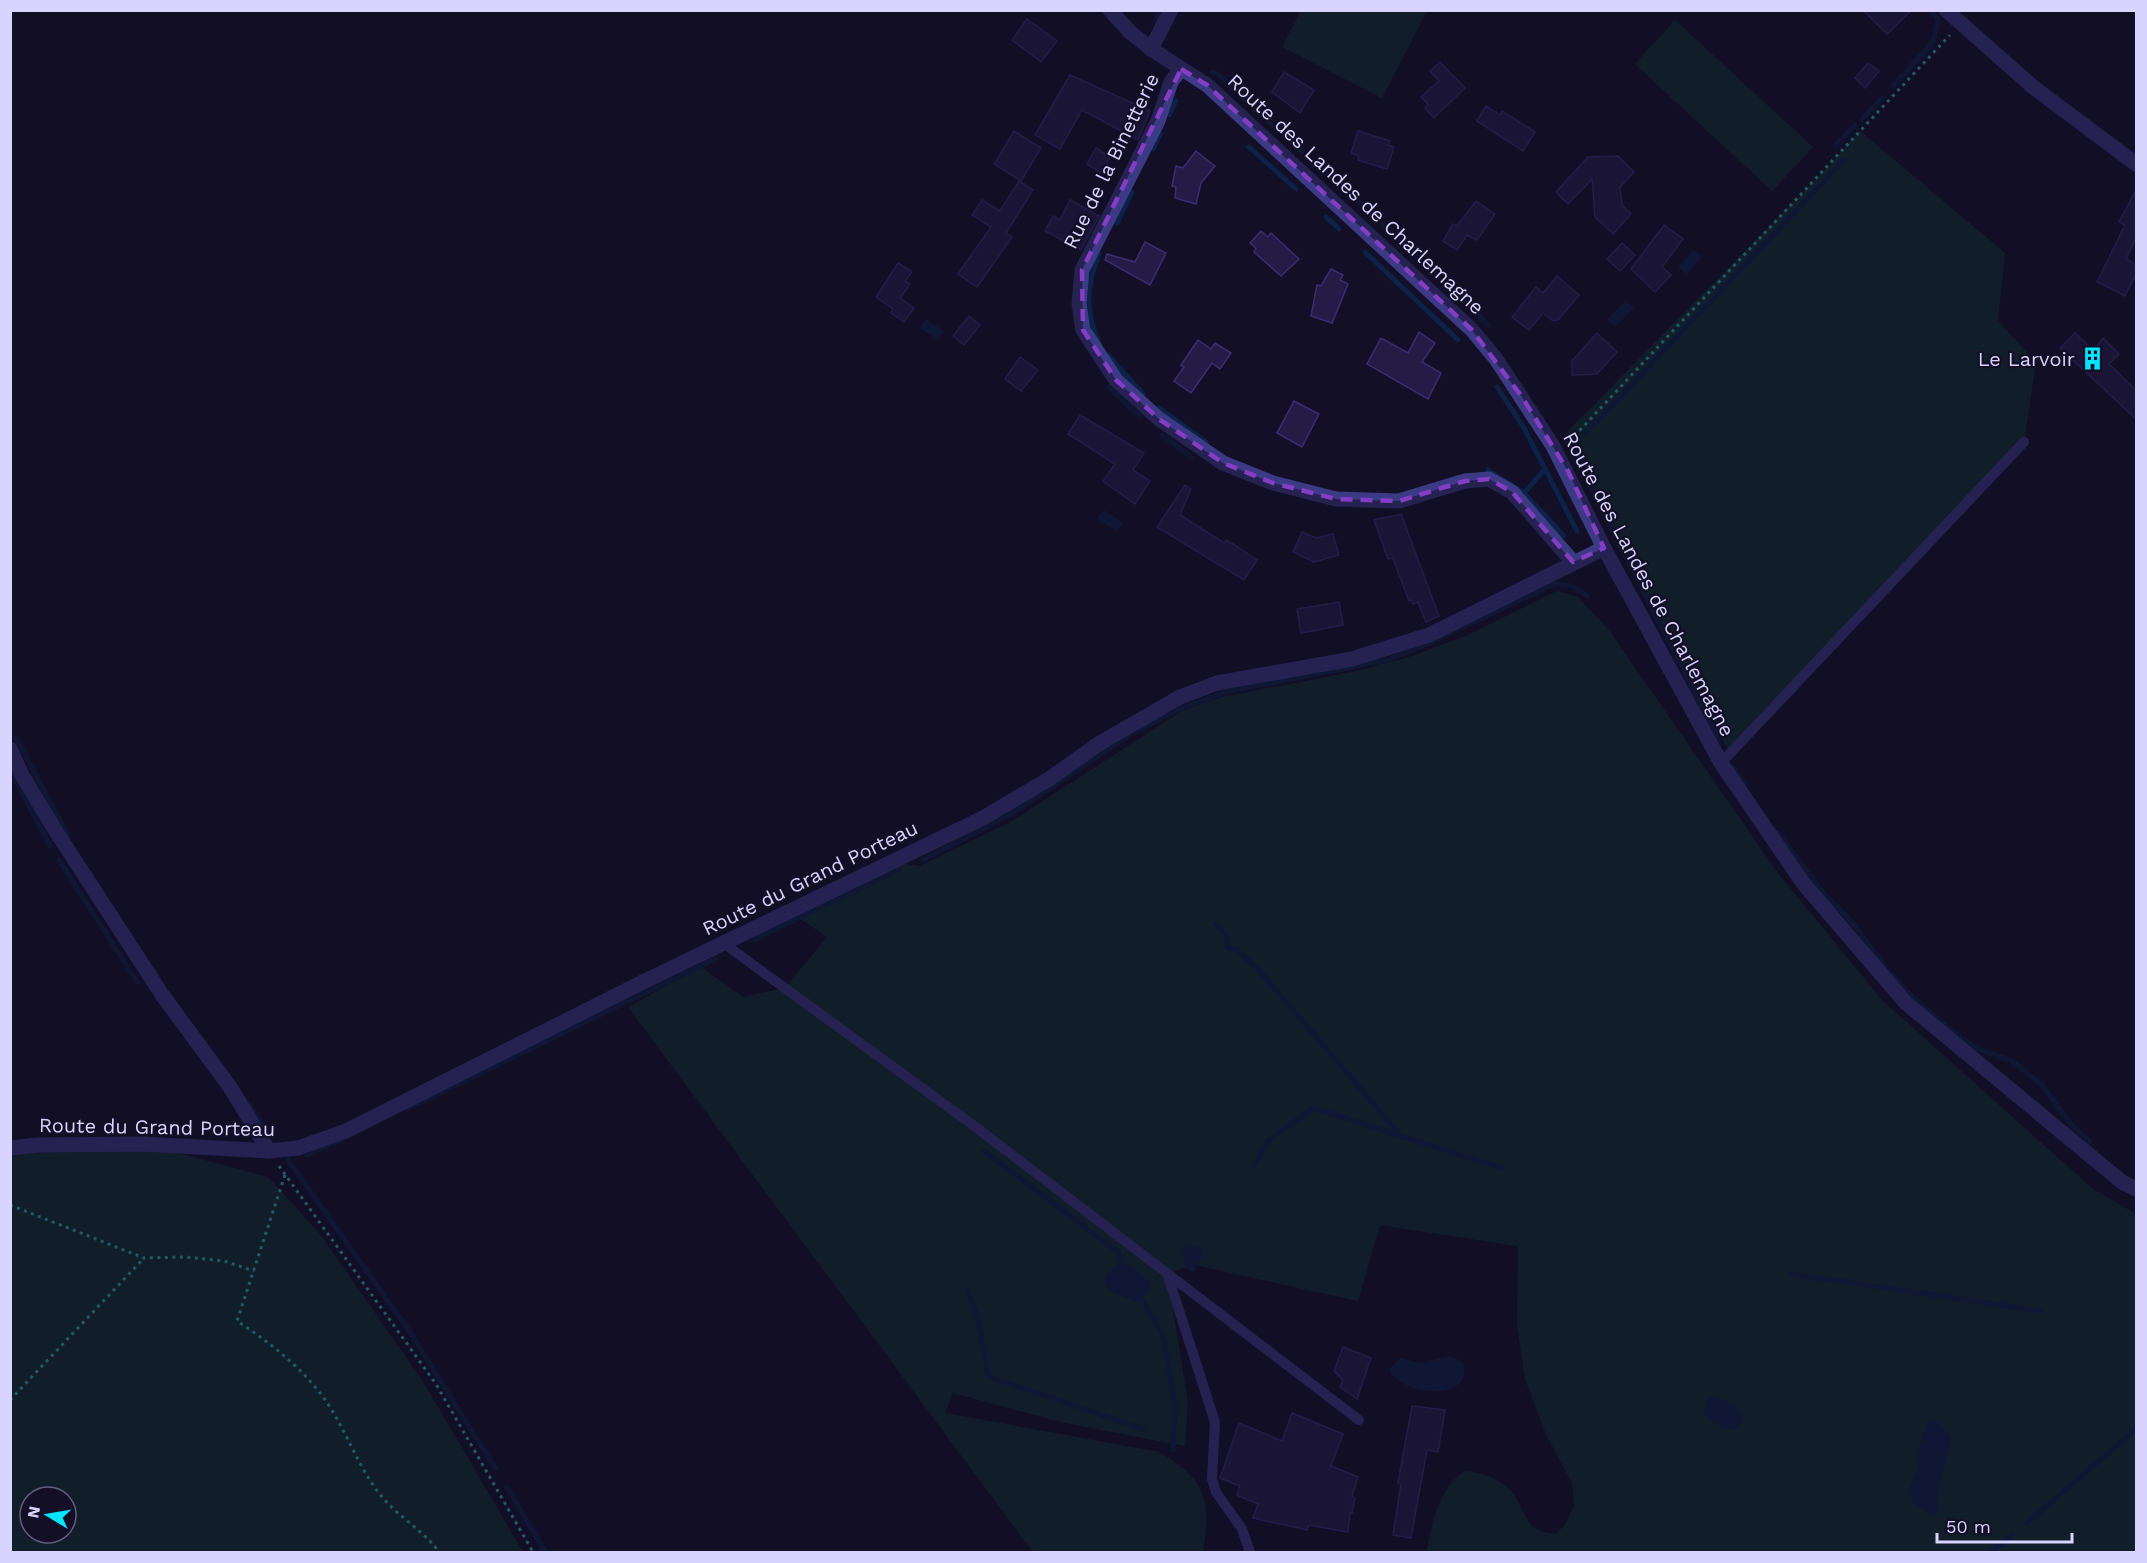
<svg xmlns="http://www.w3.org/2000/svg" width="2147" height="1563" font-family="'Work Sans',sans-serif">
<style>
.green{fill:#12302f;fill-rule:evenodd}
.water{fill:#0c2248}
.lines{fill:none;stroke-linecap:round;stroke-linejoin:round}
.stream{stroke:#0c2248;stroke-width:5}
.building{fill:#241b47;stroke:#3b2d73;stroke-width:1.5}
.path{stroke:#2fb8b0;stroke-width:3;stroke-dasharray:3 4.5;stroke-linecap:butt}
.lane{stroke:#3d3a85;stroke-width:10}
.street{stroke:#3d3a85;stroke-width:15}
.marked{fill:none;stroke:#843dc5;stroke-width:4.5;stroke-dasharray:12 8;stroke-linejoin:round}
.labels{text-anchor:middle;stroke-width:4.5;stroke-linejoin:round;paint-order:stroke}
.street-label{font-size:20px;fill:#d9d4ff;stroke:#130f26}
.poi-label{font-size:20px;fill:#d9d4ff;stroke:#130f26;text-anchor:end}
</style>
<rect width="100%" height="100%" fill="#130f26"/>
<g class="green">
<path d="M1301,11V10L1427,11L1382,98L1282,47Z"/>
<path d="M1675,20L1813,147L1772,191L1635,64Z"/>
<path d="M1860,131L2005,253L1998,321L2036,362L2024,442L1730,753L1675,658L1562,437L1827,168Z"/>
<path d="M1557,591L1578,597L1608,629L1780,876L1883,1001L2093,1189L2136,1214V1552H1426C1434,1522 1437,1489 1465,1471C1481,1473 1496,1477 1508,1488C1527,1507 1520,1531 1555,1534L1564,1526L1574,1507L1572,1483L1546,1434L1525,1379L1517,1325L1518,1246L1380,1225L1358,1301L1195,1265L1167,1273L1188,1403L1185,1446L1065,1423L953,1393L945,1413L1159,1452C1207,1480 1211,1501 1203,1552H1033L628,1007L701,967L743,997L785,988L827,937L789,911L899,863L919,866L1009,823L1182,711L1221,697L1357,671L1409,657L1468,635Z"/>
<path d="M143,1144L268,1177L320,1234L424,1383L523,1552H11L10,1148ZM30,1497H66V1533H30Z"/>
</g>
<g class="water">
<path d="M1694,250L1702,257L1686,275L1678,267Z"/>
<path d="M1626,300L1634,308L1615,327L1607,320Z"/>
<path d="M926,319L944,331L938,340L920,328Z"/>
<path d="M1104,510L1123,523L1116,531L1097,518Z"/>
<path d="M1187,1244L1202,1248L1204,1252L1194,1272L1190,1271L1184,1265L1183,1251Z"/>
<path d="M1122,1263L1132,1266L1150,1283V1290L1138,1303L1110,1291L1104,1284C1105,1273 1113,1267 1122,1263Z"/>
<path d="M1451,1356L1463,1362C1474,1406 1396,1394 1390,1369L1400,1358L1421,1363Z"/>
<path d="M1715,1397L1736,1404C1741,1413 1745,1419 1739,1428C1724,1431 1712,1424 1703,1412L1708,1398Z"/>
<path d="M1935,1420L1951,1436C1949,1464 1935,1478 1939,1508L1937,1513L1930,1514L1913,1503L1910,1486L1917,1472L1920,1445L1928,1422Z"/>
</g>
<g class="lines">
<g class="stream">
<path d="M1156,20L1160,10"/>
<path d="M1212,72L1218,74L1245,99"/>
<path d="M1893,86L1933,42L1938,20L1931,10"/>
<path d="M1260,114L1334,180"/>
<path d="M1169,115L1176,101"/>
<path d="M1862,119L1882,98"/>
<path d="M1836,145L1855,125"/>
<path d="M1249,147L1296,189"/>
<path d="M1153,149L1160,134"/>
<path d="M1354,197L1403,243"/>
<path d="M1326,217L1339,229"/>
<path d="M1117,223L1132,192"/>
<path d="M1365,252L1458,340"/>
<path d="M1099,254C1086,288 1085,310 1099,343"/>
<path d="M1416,256L1427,264"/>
<path d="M1453,289L1488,325"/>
<path d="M1108,355L1143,394"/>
<path d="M1109,387L1140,417"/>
<path d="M1497,387L1524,428L1577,531"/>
<path d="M1159,408L1206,442"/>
<path d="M1585,434L1844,160"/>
<path d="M1162,435L1191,457"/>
<path d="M1579,464L1719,740"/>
<path d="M1488,470L1524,493L1545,469"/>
<path d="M1524,493L1564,536"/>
<path d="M16,738L68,836"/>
<path d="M1733,767L1744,784"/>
<path d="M10,769L50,846"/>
<path d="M1778,833L1825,895L1853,923L1885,967L1912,997L1958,1036L1978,1049L2012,1061L2042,1085L2070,1123L2090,1142"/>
<path d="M59,860L137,982"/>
<path d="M923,860L1011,814L1131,734L1180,709L1225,692L1388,660L1427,644L1554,584C1569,583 1575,587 1587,596"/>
<path d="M1215,924L1225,934L1228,948L1237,950L1258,969L1402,1137"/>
<path d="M754,940L899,869"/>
<path d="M247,1102L271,1134"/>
<path d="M406,1109L715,959"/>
<path d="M984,1151L1118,1252L1122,1263"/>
<path d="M307,1155L341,1140"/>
<path d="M288,1160L410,1332L495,1468"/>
<path d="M1254,1166L1268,1141L1313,1108L1502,1168"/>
<path d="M1791,1274L2042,1311"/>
<path d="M967,1289L978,1318L988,1376L1143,1429"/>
<path d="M1142,1300L1162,1333L1165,1344L1175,1407L1173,1450"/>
<path d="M507,1487L545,1552"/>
<path d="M2027,1523L2136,1429"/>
<path d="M1991,1552L2012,1535"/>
</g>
</g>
<g class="building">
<path d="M1863,10H1912L1887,34Z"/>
<path d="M1027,19L1057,41L1041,62L1012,40Z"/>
<path d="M1440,62L1465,88L1434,118L1425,108L1428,104L1421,97L1439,81L1430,71Z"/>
<path d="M1868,63L1879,71L1865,88L1855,78Z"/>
<path d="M1284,72L1314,90L1300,113L1272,92Z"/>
<path d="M1070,75L1150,111L1138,140L1082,110L1060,149L1035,135Z"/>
<path d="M1486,106L1500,115L1502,111L1535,132L1523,151L1477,121Z"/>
<path d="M1014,131L1041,148L1021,181L994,164Z"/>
<path d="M1358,131L1390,141L1388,145L1394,147L1387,169L1358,160L1359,156L1351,153Z"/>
<path d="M1096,148L1110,157L1101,173L1087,164Z"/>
<path d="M1196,151L1215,166L1201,183L1196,204L1175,198L1176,187L1172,186L1176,166L1183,168Z"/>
<path d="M1618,156L1634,172L1620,187L1622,205L1631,214L1613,234L1595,217L1592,179L1568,204L1556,192L1588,157Z"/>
<path d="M1019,181L1033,190L1006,233L1012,237L977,287L958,274L991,227L972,215L982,200L1000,211Z"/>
<path d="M2136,190V238L2126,259L2136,265V274L2125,296L2097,282L2125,225L2119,222Z"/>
<path d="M1070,200L1099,216L1081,250L1045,231L1053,216L1060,220Z"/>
<path d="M1476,201L1495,214L1477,240L1467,235L1457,250L1443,241L1453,224L1457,226Z"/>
<path d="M1664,225L1683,239L1662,267L1671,275L1655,292L1631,269Z"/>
<path d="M1261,231L1268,237L1271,233L1299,259L1281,276L1254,252L1256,248L1250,243Z"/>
<path d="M1145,242L1166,253L1150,285L1105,260L1107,254L1135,262Z"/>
<path d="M1622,243L1635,255L1620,271L1607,259Z"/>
<path d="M898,263L912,272L905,281L910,284L900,298L914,308L904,322L891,313L893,309L876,297Z"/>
<path d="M1331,269L1343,275L1340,280L1348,284L1332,323L1311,316L1317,285L1321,286Z"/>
<path d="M1557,276L1579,295L1558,320L1553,321L1543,313L1529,330L1512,317L1536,287L1543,293Z"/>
<path d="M969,316L980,325L964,345L953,336Z"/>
<path d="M1419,332L1435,343L1422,362L1441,373L1428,399L1367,364L1381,338L1408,353Z"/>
<path d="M1597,333L1617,352L1597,374L1572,375V361Z"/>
<path d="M2075,333L2093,350L2103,338L2119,354L2109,364L2136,390V419L2060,348Z"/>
<path d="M1198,340L1211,349L1215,343L1231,353L1220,369L1212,363L1191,393L1174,381L1184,367L1181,365Z"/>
<path d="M1020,357L1038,370L1021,391L1005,379Z"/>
<path d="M1294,401L1319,414L1302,447L1277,433Z"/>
<path d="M1080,415L1144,453L1133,470L1150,481L1135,504L1103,481L1115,464L1068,434Z"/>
<path d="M1185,485L1191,489L1180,515L1224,543L1227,540L1257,560L1244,580L1157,527Z"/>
<path d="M1401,514L1439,616L1426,622L1418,602L1413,604L1412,600L1409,601L1393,558L1388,559L1374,520Z"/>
<path d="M1302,532L1316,538L1333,534L1339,555L1314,562L1293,552Z"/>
<path d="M1339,602L1343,625L1301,633L1297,609Z"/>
<path d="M1343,1347L1371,1358L1357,1399L1340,1387L1343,1380L1334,1371Z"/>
<path d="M1412,1406L1445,1410L1438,1452L1427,1450L1411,1538L1393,1535L1401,1484L1398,1483Z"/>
<path d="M1292,1413L1343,1434L1331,1466L1358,1477L1352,1496L1355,1498L1352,1513H1350L1348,1532L1309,1525L1307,1530L1253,1518L1258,1504L1237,1495L1240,1486L1220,1478L1239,1423L1282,1441Z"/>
</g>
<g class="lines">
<g class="path">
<path d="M1568,440L1582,428L1950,35"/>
<path d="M279,1166L436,1384L533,1552"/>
<path d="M285,1175L237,1321C272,1344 304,1369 328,1404C348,1434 359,1470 383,1498C400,1518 424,1531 439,1552"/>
<path d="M10,1205L144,1258L186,1257L224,1261L254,1271"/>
<path d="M10,1400L144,1258"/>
</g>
<g class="lane">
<path d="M1721,763L2024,442"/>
<path d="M723,943L977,1128L1359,1420"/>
<path d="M1167,1273L1215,1422L1212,1479L1216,1492L1242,1529L1250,1552"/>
</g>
<g class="street">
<path d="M1110,10L1130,32L1151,49L1207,85L1472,330L1496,359L1553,446L1604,548L1721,763L1803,883L1906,1003L2122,1182L2136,1189"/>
<path d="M1946,10L2033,87L2136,164"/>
<path d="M1151,49L1171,10"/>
<path d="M1181,69L1171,82L1158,121L1082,270L1079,304L1083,330L1116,380L1159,419L1223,463L1273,483L1336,499L1399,501L1465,481L1489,479L1512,492L1573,562"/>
<path d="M10,749L22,775L57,833L163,996L230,1087L269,1151"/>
<path d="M10,1148L38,1145L143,1144L269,1151L298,1148L346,1131L645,981L983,818L1049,779L1100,743L1180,697L1217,683L1352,659L1429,635L1604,548"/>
</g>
</g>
<path d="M0 0H2147V1563H0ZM1181,69L1207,85L1472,330L1522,397L1568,471L1604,548L1573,562L1512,492L1489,479L1465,481L1399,501L1336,499L1273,483L1223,463L1159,419L1116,380L1083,330L1082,270Z" fill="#130f26" fill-opacity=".55" fill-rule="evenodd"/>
<path class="marked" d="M1181,69L1207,85L1472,330L1522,397L1568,471L1604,548L1573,562L1512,492L1489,479L1465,481L1399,501L1336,499L1273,483L1223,463L1159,419L1116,380L1083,330L1082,270Z"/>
<defs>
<symbol id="building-bare" viewBox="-9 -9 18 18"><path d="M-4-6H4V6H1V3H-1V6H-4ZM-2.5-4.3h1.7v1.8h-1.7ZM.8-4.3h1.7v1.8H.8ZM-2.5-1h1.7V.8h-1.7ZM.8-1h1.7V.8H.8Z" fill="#00e5ff" stroke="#130f26" stroke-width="2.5" paint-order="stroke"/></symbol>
</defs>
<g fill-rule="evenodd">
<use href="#building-bare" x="2076" y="342" width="33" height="33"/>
</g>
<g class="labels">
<g class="street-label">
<text transform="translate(1111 161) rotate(-64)" y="7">Rue de la Binetterie</text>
<text transform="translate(1356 194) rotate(43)" y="7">Route des Landes de Charlemagne</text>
<text transform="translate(1649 584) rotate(62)" y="7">Route des Landes de Charlemagne</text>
<text transform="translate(810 878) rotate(-26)" y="7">Route du Grand Porteau</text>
<text transform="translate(157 1127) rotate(1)" y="7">Route du Grand Porteau</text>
</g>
<g class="poi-label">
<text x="2075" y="366">Le Larvoir</text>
</g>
</g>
<rect width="2147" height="1563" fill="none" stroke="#d9d4ff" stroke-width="24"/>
<g transform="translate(48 1515) rotate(281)"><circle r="28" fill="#130f26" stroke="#625e7d" stroke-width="1.5"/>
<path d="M0-4.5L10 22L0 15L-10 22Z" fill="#00e5ff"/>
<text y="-9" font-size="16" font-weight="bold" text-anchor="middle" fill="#d9d4ff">N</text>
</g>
<path d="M1937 1533v9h135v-9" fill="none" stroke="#d9d4ff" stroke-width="3"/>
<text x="1946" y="1533" font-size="18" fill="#d9d4ff" stroke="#130f26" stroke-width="4.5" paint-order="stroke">50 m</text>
</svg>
